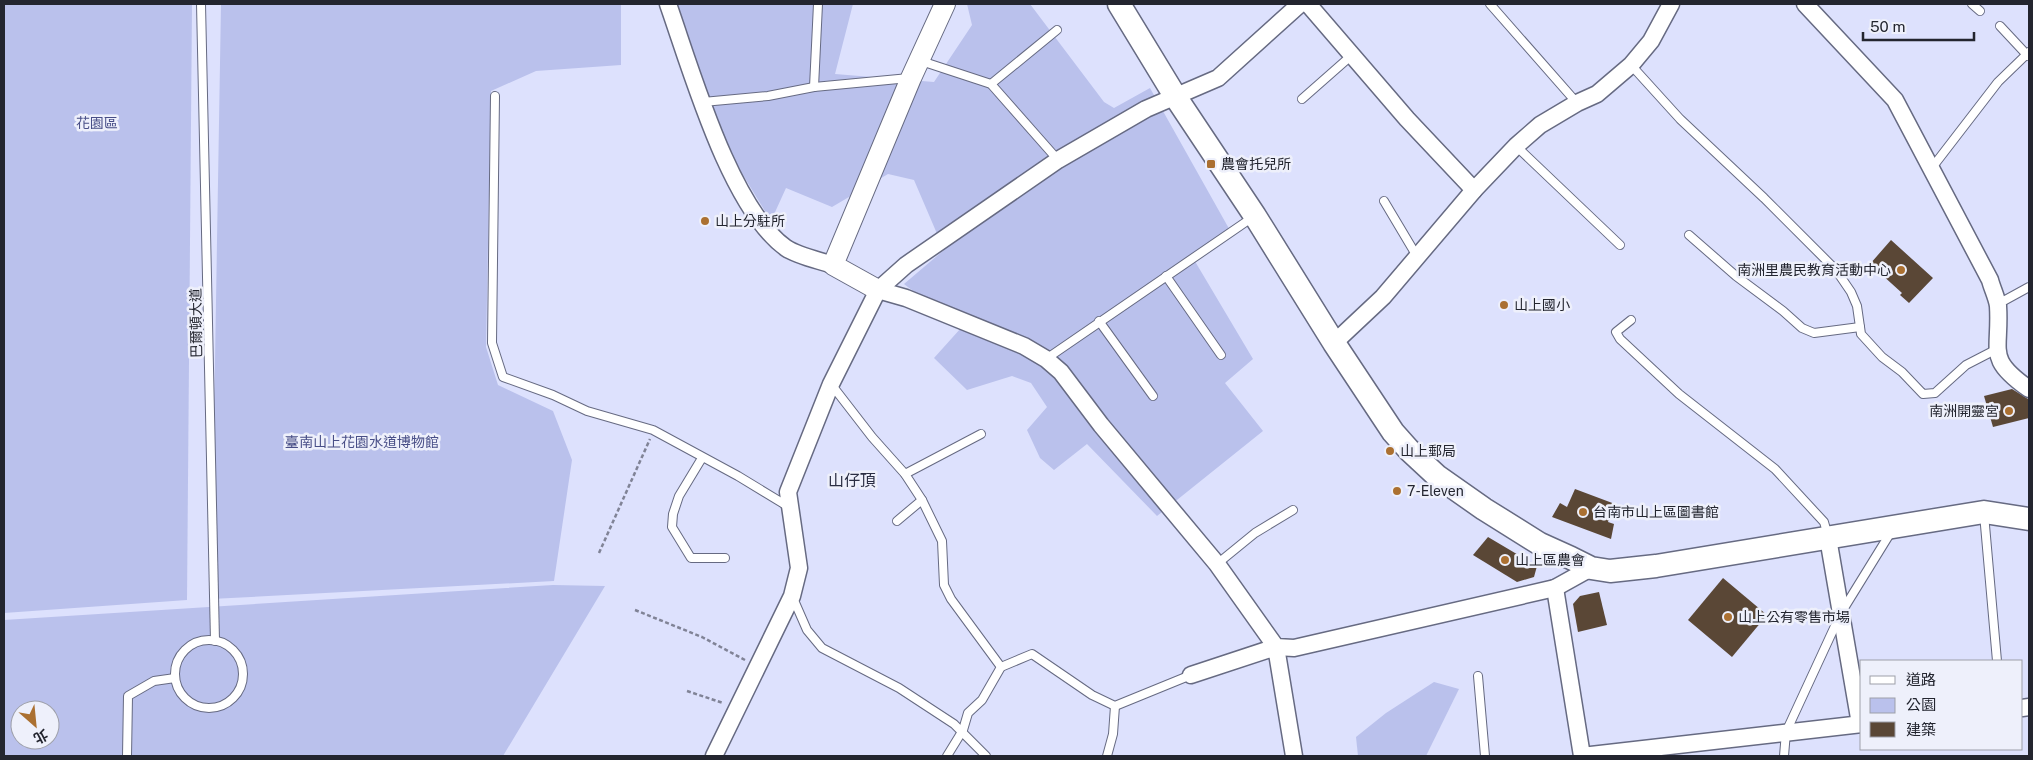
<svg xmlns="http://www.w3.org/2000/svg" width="2033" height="760" font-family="'Public Sans','Noto Sans TC',sans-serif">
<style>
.green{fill:#bac1ec;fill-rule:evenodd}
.building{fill:#5a4736}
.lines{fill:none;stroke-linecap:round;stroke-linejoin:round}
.service-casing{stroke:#666a82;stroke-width:10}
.minor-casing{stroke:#666a82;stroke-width:19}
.tertiary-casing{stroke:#666a82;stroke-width:22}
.secondary-casing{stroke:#666a82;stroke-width:25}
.path{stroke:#808396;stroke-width:2.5;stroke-dasharray:4 2.5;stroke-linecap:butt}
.service{stroke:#fff;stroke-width:8}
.minor{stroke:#fff;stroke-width:16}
.tertiary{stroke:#fff;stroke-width:20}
.secondary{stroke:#fff;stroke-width:22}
.poi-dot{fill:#ab7031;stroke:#eef0fb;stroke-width:2}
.labels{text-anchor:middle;stroke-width:5;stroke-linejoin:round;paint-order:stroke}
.park-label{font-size:14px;fill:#484e87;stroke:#eef0fb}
.poi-label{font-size:14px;fill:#23252f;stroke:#eef0fb;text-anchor:start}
.street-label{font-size:14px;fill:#23252f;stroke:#eef0fb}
.quarter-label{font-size:16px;fill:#2b2e43;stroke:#eef0fb}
</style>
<rect width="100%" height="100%" fill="#dde1fd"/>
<g class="green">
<path d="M4,4H192L187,600L4,613Z"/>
<path d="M221,4H621V65L536,71L491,91L486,347L498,385L553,411L572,460L554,581L211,599Z"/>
<path d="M672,4H853L835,74L934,82L972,25L967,4H1030L1104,102L1114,108L1150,88L1232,234L1193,258L1253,359L1225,383L1263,431L1157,516L1087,444L1054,470L1040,458L1027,430L1047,407L1031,383L1012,376L967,390L934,358L961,328L904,284L944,250L914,180L888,174L832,207L786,188L771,221L732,157Z"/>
<path d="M553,585L605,586L503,756H4V620ZM20,710H50V740H20Z"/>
<path d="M1434,682L1459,689L1426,756H1358L1356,737L1386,713Z"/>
</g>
<g class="building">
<path d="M1891,240L1933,278L1909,303L1900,295L1902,293L1870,264Z"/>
<path d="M2012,389L2028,399L2029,418L1993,427L1984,396Z"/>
<path d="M1575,489L1615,504L1608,522L1614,524L1611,539L1552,517L1560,503L1567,507Z"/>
<path d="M1488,537L1537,566L1534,577L1517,582L1473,555Z"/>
<path d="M1723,578L1767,615L1732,657L1688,620Z"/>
<path d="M1599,592L1607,625L1578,632L1573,604L1580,596Z"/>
</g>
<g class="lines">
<defs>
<g id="service">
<path d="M201,4L215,641"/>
<path d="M1490,4L1577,103"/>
<path d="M1972,4L1980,11"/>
<path d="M2000,26L2028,56"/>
<path d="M921,61L991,84L1058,160"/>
<path d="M1631,65L1680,119L1764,198L1836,270L1851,292L1857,306L1861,334L1882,357L1902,372L1923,394L1935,393L1966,365L1997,349"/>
<path d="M991,84L1057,30"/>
<path d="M814,87L818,4"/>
<path d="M495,96L492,343L503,377L553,395L587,411L653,430L738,476L789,507"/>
<path d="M1302,99L1352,55"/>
<path d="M703,102L768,96L814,87L909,78"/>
<path d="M1516,146L1620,245"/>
<path d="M1931,169L1998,82L2029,52"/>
<path d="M1384,201L1418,258"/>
<path d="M1689,235L1736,276L1783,311L1802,328L1814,333L1860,327"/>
<path d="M1166,276L1221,355"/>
<path d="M1998,304L2029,287"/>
<path d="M1631,320L1616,332L1620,339L1679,394L1775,469L1824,522L1828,536"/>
<path d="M1099,321L1153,396"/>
<path d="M1046,359L1253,217"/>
<path d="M831,384L872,437L905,474L922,500L942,541L944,585L951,599L1001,667"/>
<path d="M702,458L679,496L673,514L672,527L691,558H725"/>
<path d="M905,474L981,434"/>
<path d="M1984,514L1997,661"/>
<path d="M897,521L922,500"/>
<path d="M1217,564L1255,533L1293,510"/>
<path d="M793,598L807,630L822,648L899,688L954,724L986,756"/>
<circle cx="209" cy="674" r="34"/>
<path d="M1478,676L1485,756"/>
<path d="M127,756L128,696L154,681L175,678"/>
<path d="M947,756L963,730L968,713L982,700L1001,667L1032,654L1092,695L1115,706L1191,675"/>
<path d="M1107,756L1113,734L1115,706"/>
<path d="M1784,756L1786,732L1841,613L1891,532"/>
</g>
<g id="minor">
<path d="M668,4C691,69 730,208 786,248C798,256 818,260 833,265"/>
<path d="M1308,4L1407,119L1474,190"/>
<path d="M1805,4L1895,100L1990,280C1992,288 1997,298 1998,306C2001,352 1985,358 2029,389"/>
<path d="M878,290L906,298L1024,346L1046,359L1061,372L1101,425L1217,564L1276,647L1294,648L1555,588L1591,568"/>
<path d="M1334,343L1383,297L1474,190L1516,146L1540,125L1577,103L1597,94L1631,65L1651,41L1671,4"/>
<path d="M1828,538L1860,724"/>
<path d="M1555,588L1582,756L1862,724"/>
<path d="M1191,675L1276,647L1294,756"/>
<path d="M2022,708L2029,707"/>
<path d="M714,756L792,596L799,568L788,492L831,384L878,290L906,265L1058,160L1146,109L1218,78L1300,4"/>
</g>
<path id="tertiary" d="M878,290L833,265L911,78L945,4"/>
<path id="secondary" d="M1119,4L1175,96L1255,216L1334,343L1393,432L1409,450L1437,476L1484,509L1540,544L1571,558L1591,568L1610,571L1656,566L1984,512L2029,519"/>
</defs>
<use href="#service" class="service-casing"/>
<use href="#minor" class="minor-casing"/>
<use href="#tertiary" class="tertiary-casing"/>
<use href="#secondary" class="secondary-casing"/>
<g class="path">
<path d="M599,553L650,439"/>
<path d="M635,610L702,637L745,660"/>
<path d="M687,691L723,703"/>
</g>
<use href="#service" class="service"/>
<use href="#minor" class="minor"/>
<use href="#tertiary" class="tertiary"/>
<use href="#secondary" class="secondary"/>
</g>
<g class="poi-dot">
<rect x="1206" y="159" width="10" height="10" rx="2.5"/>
<circle cx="705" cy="221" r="5"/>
<circle cx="1901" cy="270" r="5"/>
<circle cx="1504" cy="305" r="5"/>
<circle cx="2009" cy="411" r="5"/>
<circle cx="1390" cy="451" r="5"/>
<circle cx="1397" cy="491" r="5"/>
<circle cx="1583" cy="512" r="5"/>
<circle cx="1505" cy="560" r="5"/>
<circle cx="1728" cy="617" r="5"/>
</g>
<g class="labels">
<g class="park-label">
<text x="97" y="128">花園區</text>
<text x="362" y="447">臺南山上花園水道博物館</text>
</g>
<g class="poi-label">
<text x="1221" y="169">農會托兒所</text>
<text x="715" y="226">山上分駐所</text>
<text x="1891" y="275" text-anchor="end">南洲里農民教育活動中心</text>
<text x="1514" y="310">山上國小</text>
<text x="1999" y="416" text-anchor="end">南洲開靈宮</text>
<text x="1400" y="456">山上郵局</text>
<text x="1407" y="496">7-Eleven</text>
<text x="1593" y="517">台南市山上區圖書館</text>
<text x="1515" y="565">山上區農會</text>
<text x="1738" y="622">山上公有零售市場</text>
</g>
<g class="street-label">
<text transform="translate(196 323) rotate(-91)" y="5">巴爾頓大道</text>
</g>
<g class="quarter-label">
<text x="852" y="486">山仔頂</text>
</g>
</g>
<rect width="2033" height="760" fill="none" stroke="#23252f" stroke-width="10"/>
<rect x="1860" y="660" width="162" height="90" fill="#eef0fb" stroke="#9d9fa9"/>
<rect x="1870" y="676" width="25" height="8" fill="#ffffff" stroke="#9d9fa9"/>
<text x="1906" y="685" font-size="15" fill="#23252f">道路</text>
<rect x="1870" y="698" width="25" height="15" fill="#bac1ec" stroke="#9d9fa9"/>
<text x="1906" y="710" font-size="15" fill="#23252f">公園</text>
<rect x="1870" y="722" width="25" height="15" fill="#5a4736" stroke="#9d9fa9"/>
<text x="1906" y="735" font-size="15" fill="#23252f">建築</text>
<g transform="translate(35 725) rotate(153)"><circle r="24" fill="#eef0fb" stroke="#9d9fa9"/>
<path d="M0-4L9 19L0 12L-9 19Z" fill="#ab7031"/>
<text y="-8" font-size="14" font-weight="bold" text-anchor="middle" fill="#23252f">北</text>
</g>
<path d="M1863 32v8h111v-8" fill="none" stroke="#23252f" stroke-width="2.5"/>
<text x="1870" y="32" font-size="15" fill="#23252f" stroke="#eef0fb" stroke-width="4" paint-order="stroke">50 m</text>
</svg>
